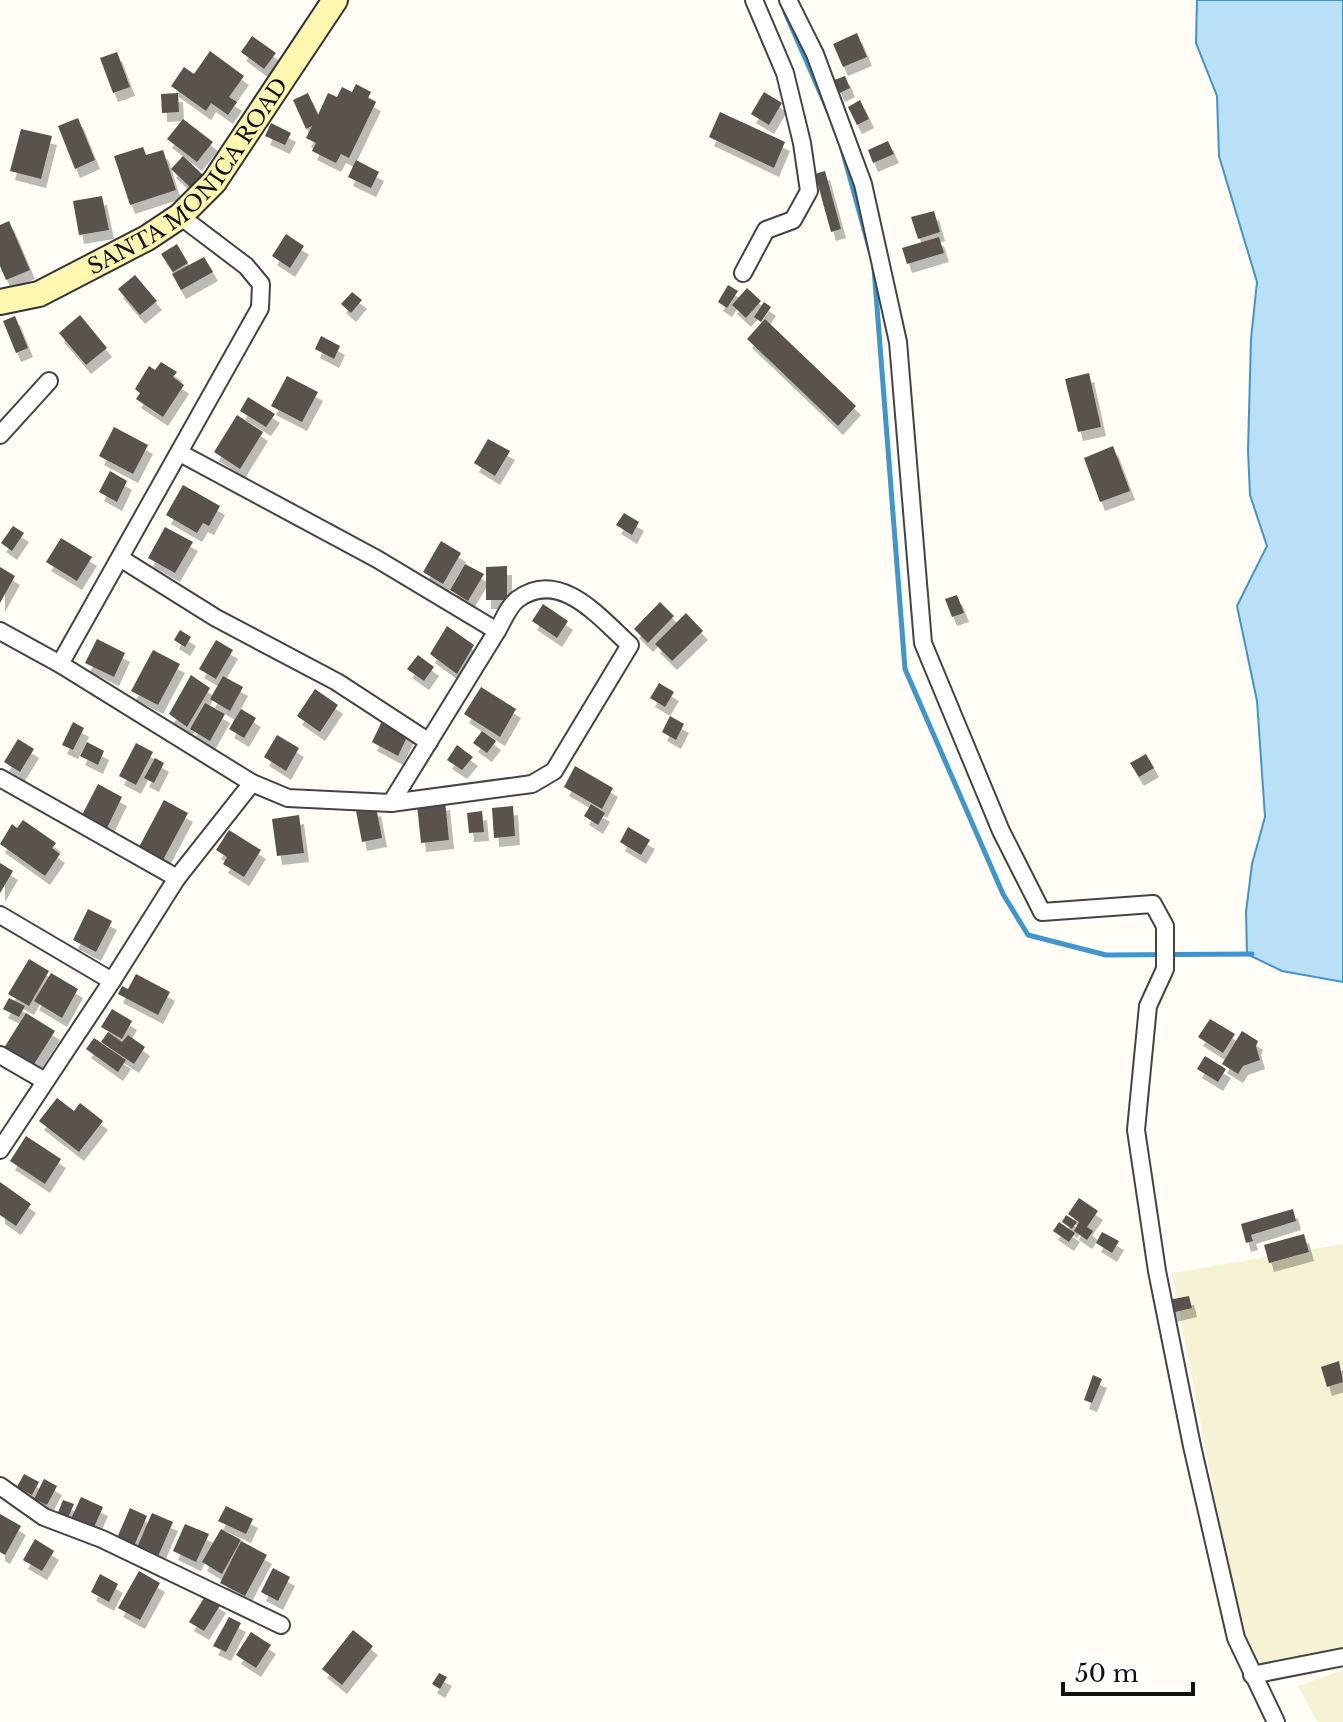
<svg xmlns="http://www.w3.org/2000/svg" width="1343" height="1722" font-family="'Libre Baskerville',serif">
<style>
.farmland{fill:#f6f3d4}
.water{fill:#b9e0f7;stroke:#3f96cf;stroke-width:2}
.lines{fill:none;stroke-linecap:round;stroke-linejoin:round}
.stream{stroke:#3f96cf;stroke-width:5}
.building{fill:#5a524d;filter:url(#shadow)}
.street-casing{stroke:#444;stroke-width:20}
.secondary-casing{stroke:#333;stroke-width:28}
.street{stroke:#fff;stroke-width:16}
.secondary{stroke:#fff6b0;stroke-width:24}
.labels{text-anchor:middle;stroke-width:8;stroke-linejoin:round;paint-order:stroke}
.street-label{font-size:22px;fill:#111;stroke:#fff}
</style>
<defs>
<filter id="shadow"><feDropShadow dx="5" dy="9" stdDeviation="0" flood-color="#0004"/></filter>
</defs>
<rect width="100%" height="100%" fill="#fffdf5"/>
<g class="farmland">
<path d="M1343,1244V1662L1315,1673L1291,1677H1264L1242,1640L1172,1273Z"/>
<path d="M1343,1670V1722H1317L1298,1686Z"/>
</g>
<path class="water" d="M1197,0H1343V982L1282,971L1247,954L1246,912L1252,864L1265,817L1257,701L1237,606L1267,546L1250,495L1248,450L1251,339L1257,282L1219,156L1217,96L1196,43Z"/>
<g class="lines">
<g class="stream">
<path d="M785,12L829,113"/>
<path d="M842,149L870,251"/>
<path d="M874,268L905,669L1003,894L1028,935L1106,955L1252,954"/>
</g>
</g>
<g class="building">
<path d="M857,33L867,57L843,67L833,44Z"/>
<path d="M252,36L276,53L264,69L241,52Z"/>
<path d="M210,51L244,76L229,97L237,102L228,115L211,103L206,111L171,86L184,67L194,74Z"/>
<path d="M117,52L130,87L113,93L100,58Z"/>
<path d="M845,76L850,88L840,93L834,80Z"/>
<path d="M356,84L371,92L368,98L376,102L349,158L341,154L336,163L312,151L316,143L306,138L312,126L306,129L293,100L308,93L318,115L328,93L337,97L342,87L352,92Z"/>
<path d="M764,92L782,103L769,125L751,114Z"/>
<path d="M178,93L179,112L162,113L161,94Z"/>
<path d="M860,100L869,119L857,125L848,107Z"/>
<path d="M720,112L785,142L774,168L709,137Z"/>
<path d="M78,118L95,160L75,169L58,126Z"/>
<path d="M183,119L213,142L197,162L167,139Z"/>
<path d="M271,123L291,133L285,145L265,136Z"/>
<path d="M21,129L52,136L41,179L10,171Z"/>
<path d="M888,141L894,154L873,163L868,150Z"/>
<path d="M143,147L146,155L163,150L176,190L130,205L114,156Z"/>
<path d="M183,156L203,175L191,188L171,169Z"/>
<path d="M356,160L379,172L371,188L348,177Z"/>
<path d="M825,171L841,229L831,232L815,174Z"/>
<path d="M102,196L109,230L79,235L73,201Z"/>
<path d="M934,211L940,232L918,239L911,217Z"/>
<path d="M9,221L30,270L6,280L0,266V225Z"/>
<path d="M286,234L304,246L290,268L272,256Z"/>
<path d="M939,237L944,253L907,264L902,248Z"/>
<path d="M177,244L188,263L173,272L161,254Z"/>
<path d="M204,257L213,272L181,290L172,274Z"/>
<path d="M135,275L157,301L140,315L118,289Z"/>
<path d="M728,285L738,291L727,308L718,302Z"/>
<path d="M747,288L761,301L746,318L732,305Z"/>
<path d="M352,292L362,300L351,313L341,304Z"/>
<path d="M764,302L771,307L761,322L754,317Z"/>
<path d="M80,315L107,348L86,365L59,333Z"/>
<path d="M15,316L28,348L16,353L3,321Z"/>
<path d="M765,319L856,406L838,426L747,339Z"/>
<path d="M321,336L340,346L334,359L315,349Z"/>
<path d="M161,362L177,372L173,377L184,385L163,417L136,399L140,393L135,389L149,366L155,370Z"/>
<path d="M1089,373L1101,427L1078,432L1065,379Z"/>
<path d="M287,376L318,392L302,422L271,406Z"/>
<path d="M248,397L275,414L266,427L240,411Z"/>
<path d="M237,415L263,432L240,469L214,452Z"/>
<path d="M114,427L148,445L133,474L99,456Z"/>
<path d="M488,439L510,451L495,476L474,463Z"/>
<path d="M1113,446L1130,491L1100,502L1084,458Z"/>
<path d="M110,471L127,481L117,502L99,492Z"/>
<path d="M183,485L220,506L209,526L203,523L197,533L166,515Z"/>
<path d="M624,513L639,522L632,535L616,525Z"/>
<path d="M13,526L24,533L12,551L1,543Z"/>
<path d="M165,527L193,542L175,573L148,558Z"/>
<path d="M61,538L92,557L77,581L46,562Z"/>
<path d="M441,541L461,553L443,584L423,572Z"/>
<path d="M465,564L484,574L468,601L450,590Z"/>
<path d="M507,566V600H486V567Z"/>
<path d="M0,567L15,576L0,603Z"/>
<path d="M957,595L964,613L952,617L945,599Z"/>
<path d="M660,602L674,616L648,643L634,629Z"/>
<path d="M543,604L568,621L557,638L532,621Z"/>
<path d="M686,613L703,631L672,661L655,644Z"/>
<path d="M447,626L474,645L457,674L430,654Z"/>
<path d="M180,630L191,637L185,647L174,640Z"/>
<path d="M97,639L125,653L114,677L85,663Z"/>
<path d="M216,640L233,650L216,679L199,669Z"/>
<path d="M153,650L180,664L158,705L131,691Z"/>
<path d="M418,655L434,667L424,681L407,669Z"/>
<path d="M191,675L210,688L187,727L169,714Z"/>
<path d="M223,676L243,687L230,711L210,699Z"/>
<path d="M659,683L674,692L665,707L650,698Z"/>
<path d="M481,687L516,709L500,737L464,714Z"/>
<path d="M315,689L338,705L320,732L297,716Z"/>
<path d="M205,703L225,714L210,741L190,729Z"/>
<path d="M241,709L256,718L244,738L229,729Z"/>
<path d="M670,716L684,724L676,740L662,732Z"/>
<path d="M383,719L409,733L398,756L372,742Z"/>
<path d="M73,722L84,728L73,750L62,745Z"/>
<path d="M482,731L496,741L487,753L473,743Z"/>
<path d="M277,735L299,748L286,771L264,757Z"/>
<path d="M18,739L34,749L20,772L4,762Z"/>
<path d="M87,742L104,751L98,765L80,756Z"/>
<path d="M136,743L153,752L136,785L119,776Z"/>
<path d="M457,745L473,757L462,770L447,760Z"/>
<path d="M1146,754L1154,768L1139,777L1130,763Z"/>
<path d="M155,758L164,763L154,783L144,778Z"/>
<path d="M575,766L613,788L602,809L564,787Z"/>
<path d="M98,784L122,797L107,828L82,815Z"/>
<path d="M164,800L188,813L163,860L139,847Z"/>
<path d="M445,801L449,840L421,843L417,805Z"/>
<path d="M591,804L605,813L598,825L584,816Z"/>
<path d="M513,806L515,836L494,838L492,808Z"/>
<path d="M376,807L382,838L362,842L356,811Z"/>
<path d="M482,811L484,832L469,833L467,813Z"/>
<path d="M299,815L304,853L277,856L272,819Z"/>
<path d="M23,820L56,843L52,848L60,854L45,876L0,844L12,824L17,828Z"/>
<path d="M628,827L650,840L641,855L620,842Z"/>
<path d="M229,830L261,850L244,877L223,864L227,857L216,850Z"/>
<path d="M0,863L13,871L0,893Z"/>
<path d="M88,909L112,921L96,952L73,940Z"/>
<path d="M29,959L49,971L29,1006L8,994Z"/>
<path d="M51,973L78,989L62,1018L34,1001Z"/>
<path d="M136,974L170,992L158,1015L118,994L122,986L128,989Z"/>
<path d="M9,998L25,1006L19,1017L3,1009Z"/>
<path d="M112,1009L132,1021L122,1039L101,1027Z"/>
<path d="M26,1013L55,1031L31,1069L2,1051Z"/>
<path d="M1210,1019L1235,1034L1223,1053L1198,1037Z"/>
<path d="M1242,1031L1258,1041L1256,1046L1260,1060L1243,1066L1238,1074L1222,1064Z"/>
<path d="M108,1032L122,1042L128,1035L145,1047L134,1064L101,1042Z"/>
<path d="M94,1038L126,1060L118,1072L86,1049Z"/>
<path d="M1205,1056L1226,1069L1218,1082L1197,1069Z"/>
<path d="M57,1098L74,1111L80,1103L103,1121L79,1152L39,1121Z"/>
<path d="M26,1136L61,1159L45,1184L10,1161Z"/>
<path d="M0,1182L31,1204L16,1226L0,1215Z"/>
<path d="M1079,1198L1098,1211L1087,1227L1093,1231L1087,1240L1074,1231L1079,1222L1068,1214Z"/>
<path d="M1293,1209L1296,1221L1251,1235L1253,1241L1246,1243L1241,1224Z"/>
<path d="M1066,1215L1077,1222L1072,1229L1062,1222Z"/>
<path d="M1059,1222L1075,1233L1069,1242L1053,1231Z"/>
<path d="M1102,1232L1119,1241L1112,1253L1096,1243Z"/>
<path d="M1304,1234L1309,1252L1269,1263L1264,1245Z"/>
<path d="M1189,1296L1192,1308L1171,1313L1168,1300Z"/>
<path d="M1339,1361L1343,1382L1327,1387L1321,1367Z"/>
<path d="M1093,1375L1102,1379L1092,1403L1084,1400Z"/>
<path d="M24,1474L39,1482L32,1495L17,1487Z"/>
<path d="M44,1479L57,1486L47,1505L34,1499Z"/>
<path d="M81,1497L103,1507L92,1532L70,1521Z"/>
<path d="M63,1500L74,1504L67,1520L57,1515Z"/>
<path d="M226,1506L253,1519L246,1534L218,1521Z"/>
<path d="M130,1508L147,1516L134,1546L117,1538Z"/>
<path d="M152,1513L173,1522L156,1561L135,1552Z"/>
<path d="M0,1514L21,1526L5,1555L0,1552Z"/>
<path d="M185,1524L209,1534L196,1562L173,1551Z"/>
<path d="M221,1529L241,1540L222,1574L202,1562Z"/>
<path d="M35,1539L54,1551L42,1571L23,1560Z"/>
<path d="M241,1541L267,1555L245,1596L220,1583Z"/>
<path d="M273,1568L290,1577L278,1601L261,1592Z"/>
<path d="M139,1571L160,1583L140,1620L118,1608Z"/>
<path d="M100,1574L118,1584L109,1602L91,1592Z"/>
<path d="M206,1595L221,1604L204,1631L189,1622Z"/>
<path d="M229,1617L241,1623L226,1652L213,1646Z"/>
<path d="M353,1630L373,1646L342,1685L322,1669Z"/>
<path d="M251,1632L271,1645L256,1668L236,1655Z"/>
<path d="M439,1673L447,1677L440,1689L432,1684Z"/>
</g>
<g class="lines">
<defs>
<g id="street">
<path d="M788,0L815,54L863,184L898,342L923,643L1001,831L1042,912L1153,904L1165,926V969L1148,1006L1136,1130L1157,1271L1192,1446L1236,1638L1276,1722"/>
<path d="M743,273L766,230L793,220L809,191L802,143L785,73L754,0"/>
<path d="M0,435L49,381"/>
<path d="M180,453L377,559L497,631L391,803"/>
<path d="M120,558L216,618L337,682L429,742"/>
<path d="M0,631L60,664"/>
<path d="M0,778L177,878"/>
<path d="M252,783L288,798L391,803L532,784L554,771L630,645C600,618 560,568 518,599C509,605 503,621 497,631"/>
<path d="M0,915L112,981"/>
<path d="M0,1055L45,1081"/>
<path d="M0,1150L112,981L177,878L252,783L60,664L260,308L261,284L246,266L180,216"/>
<path d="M0,1486L44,1517L102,1539L281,1625"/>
<path d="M1252,1675L1343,1657"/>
</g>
<g id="secondary">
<path id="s1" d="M0,302L39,294L147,238L180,216L214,182L335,0"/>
</g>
</defs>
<use href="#street" class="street-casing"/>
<use href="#secondary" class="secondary-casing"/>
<use href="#street" class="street"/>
<use href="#secondary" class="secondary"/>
</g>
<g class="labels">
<g class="street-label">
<text dy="8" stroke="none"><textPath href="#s1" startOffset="234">SANTA MONICA ROAD</textPath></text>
</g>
</g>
<path d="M1063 1682v12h130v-12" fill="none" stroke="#111111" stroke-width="4"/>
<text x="1075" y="1682" font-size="24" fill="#111111" stroke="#ffffff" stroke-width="6" paint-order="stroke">50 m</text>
</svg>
